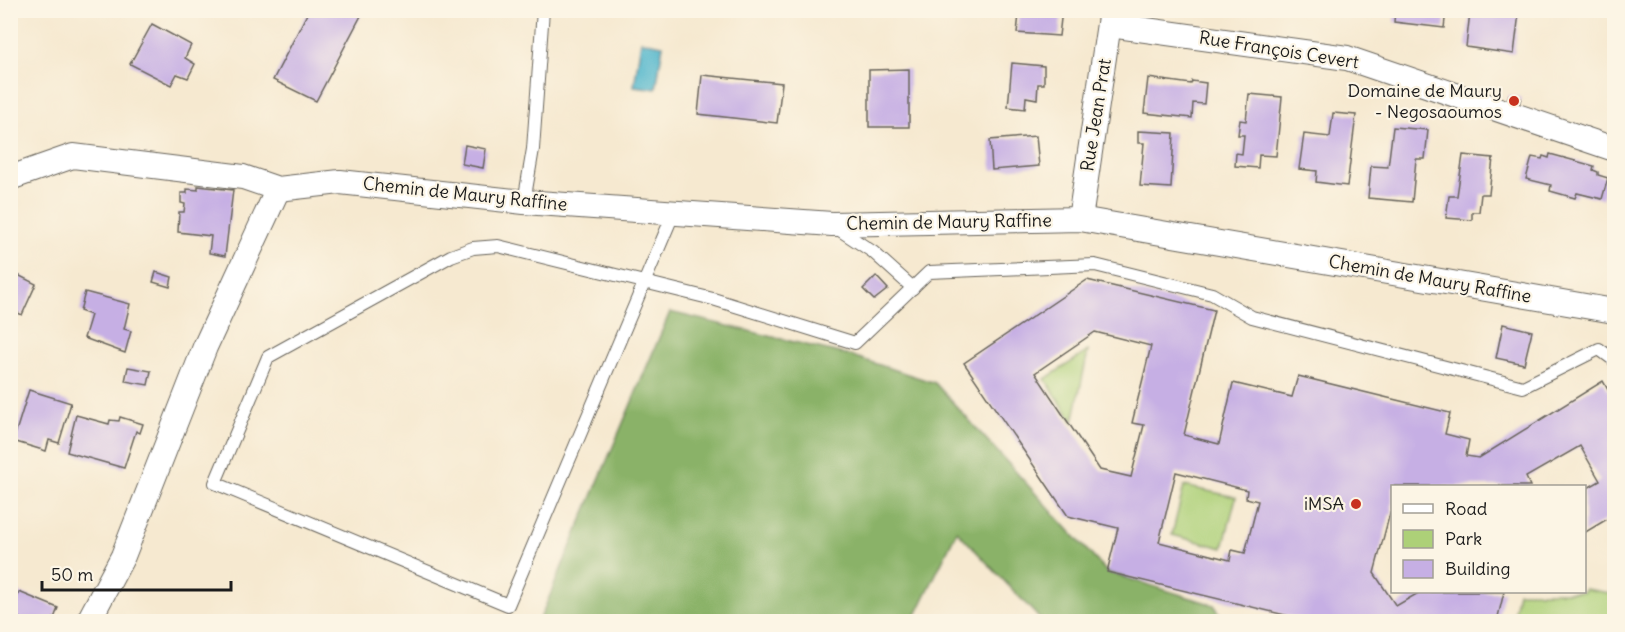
<svg xmlns="http://www.w3.org/2000/svg" width="1625" height="632" font-family="Delius,sans-serif">
<style>
.green{fill:#add078;stroke:#64764a;stroke-width:1.5}
.forest{fill:#8ab268;stroke:#536742;stroke-width:1.5}
.water{fill:#4eb5cc;stroke:#356874;stroke-width:1.5}
.building{fill:#c6afe4;fill-rule:evenodd}
.lines{fill:none;stroke-linecap:round;stroke-linejoin:round}
.lane-casing{stroke:#68645b;stroke-width:14}
.street-casing{stroke:#68645b;stroke-width:26}
.lane{stroke:#fff;stroke-width:12}
.street{stroke:#fff;stroke-width:24}
.poi-dot{fill:#c8321e;stroke:#fcf5e5;stroke-width:2}
.labels{text-anchor:middle;stroke-width:4.5;stroke-linejoin:round;paint-order:stroke}
.street-label{font-size:18px;fill:#1c1c1c;stroke:#fcf5e5}
.poi-label{font-size:18px;fill:#1c1c1c;stroke:#fcf5e5;text-anchor:end}
</style>
<rect width="100%" height="100%" fill="#fcf5e5"/>
<filter id="ink" filterUnits="userSpaceOnUse"><feTurbulence type="fractalNoise" baseFrequency=".0167" numOctaves="2"/><feDisplacementMap in="SourceGraphic" scale="12" xChannelSelector="R" yChannelSelector="G"/><feConvolveMatrix kernelMatrix="1 2 1 2 8 2 1 2 1" color-interpolation-filters="sRGB"/></filter>
<filter id="wash" filterUnits="userSpaceOnUse"><feTurbulence type="fractalNoise" baseFrequency=".008" numOctaves="4" result="noise"/><feDisplacementMap in="SourceGraphic" scale="24" xChannelSelector="R" yChannelSelector="G"/><feGaussianBlur stdDeviation="1.35" result="paint"/><feColorMatrix in="noise" values="0 0 0 0 0 0 0 0 0 0 0 0 0 0 0 0 0 1.4 0 .05"/><feComposite in="paint" operator="in"/></filter>
<g filter="url(#wash)">
<rect width="100%" height="100%" fill="#f6e9d0"/>
<g class="green">
<path d="M1088,351L1073,422L1045,379Z"/>
<path d="M1184,486L1236,497L1223,548L1172,535Z"/>
<path d="M1585,589L1614,594V621H1512L1518,592H1584Z"/>
</g>
<path class="forest" d="M670,312L852,356L935,383L1107,572L1214,605L1225,621H1042L957,531L913,621H539Z"/>
<path class="water" d="M641,41L663,45L656,89L634,86Z"/>
<g id="blocks">
<g class="building">
<path d="M309,10H364L316,101L273,80Z"/>
<path d="M1028,10H1062L1059,36L1017,33L1019,14L1028,15Z"/>
<path d="M1395,10H1446L1444,28L1394,22Z"/>
<path d="M1500,10L1519,13L1514,54L1466,47L1470,12L1499,16Z"/>
<path d="M152,24L191,45L185,58L195,64L188,78L177,74L171,85L130,64Z"/>
<path d="M1012,63L1044,66V84H1038L1037,99L1026,97L1025,109L1008,107Z"/>
<path d="M909,69V127H869V70Z"/>
<path d="M702,75L782,83L777,123L698,114Z"/>
<path d="M1148,78L1191,84L1192,81L1206,83L1204,104L1193,103L1192,118L1144,113Z"/>
<path d="M1249,94L1282,97L1276,156L1259,155L1258,168L1235,166L1236,153L1242,154L1244,135H1238L1240,120L1246,121Z"/>
<path d="M1509,95L1521,98L1518,107L1506,104Z"/>
<path d="M1333,113L1356,115L1347,186L1316,182L1317,171L1299,169L1304,134L1330,137Z"/>
<path d="M1393,127L1428,130L1425,159H1416L1412,202L1368,198L1371,166L1388,167Z"/>
<path d="M1138,131L1174,133L1171,188L1140,186L1144,143H1138Z"/>
<path d="M1036,136L1039,166L992,170L990,140Z"/>
<path d="M465,145L486,149L483,168L462,164Z"/>
<path d="M1550,154L1594,166L1593,170L1598,172V175L1608,178L1602,199L1577,193L1575,198L1550,191L1551,185L1526,179L1532,157L1542,159L1543,156L1549,158Z"/>
<path d="M1463,155L1493,158L1489,194H1481L1479,212H1472V220L1446,218L1449,196H1457Z"/>
<path d="M198,186L233,190L225,256L209,253L211,236L178,232L179,212H184L185,204L181,203V193H187V189L198,190Z"/>
<path d="M10,271L36,284L22,315L10,309Z"/>
<path d="M156,272L172,277L170,287L153,282Z"/>
<path d="M876,276L888,289L874,300L863,289Z"/>
<path d="M1087,280L1214,310L1184,435L1219,444L1233,383L1292,397L1298,376L1450,413L1445,434L1469,440L1466,456L1479,458L1603,381L1614,400V515L1584,533V490L1600,481L1580,446L1526,477L1530,486H1392V514L1390,513L1374,573L1396,606L1420,592H1504L1497,621H1310L1107,572L1118,528L1068,516L964,363ZM1095,332L1151,346L1132,423L1144,425L1131,477L1100,470L1035,373ZM1176,472L1247,490L1246,498L1258,501L1245,553L1232,550L1230,560L1159,542Z"/>
<path d="M85,292L130,304L124,329L131,331L125,353L84,338L91,315L80,311Z"/>
<path d="M1503,324L1532,331L1524,364L1496,358Z"/>
<path d="M128,367L151,371L148,385L125,381Z"/>
<path d="M29,390L71,403L59,443L49,440L46,451L13,441Z"/>
<path d="M76,415L109,424L110,420L119,421L120,417L143,424L140,433L136,431L124,468L67,452Z"/>
<path d="M19,592L58,608L53,621H28L10,615Z"/>
</g>
</g>
</g>
<g filter="url(#ink)">
<use href="#blocks" fill-opacity="0" stroke="#68645b" stroke-width="1.5"/>
<g class="lines">
<defs>
<g id="lane">
<path d="M524,202L533,149L543,10"/>
<path d="M674,212L508,605L215,483L268,357L451,256L473,248L498,246L713,299L855,343L929,272L1095,265L1212,294L1252,317L1523,387L1599,349L1614,360"/>
<path d="M835,227L873,252L913,288"/>
</g>
<g id="street">
<path d="M1110,25L1347,58L1614,149"/>
<path d="M10,178L73,156L243,177L278,189L340,182L524,202L832,224L1080,219L1614,311"/>
<path d="M1080,219L1111,10"/>
<path d="M88,622L123,556L205,347L278,189"/>
</g>
</defs>
<use href="#lane" class="lane-casing"/>
<use href="#street" class="street-casing"/>
<use href="#lane" class="lane"/>
<use href="#street" class="street"/>
</g>
</g>
<g class="poi-dot">
<circle cx="1514" cy="101" r="6"/>
<circle cx="1356" cy="504" r="6"/>
</g>
<g class="labels">
<g class="street-label">
<text transform="translate(1279 50) rotate(9)" y="6">Rue François Cevert</text>
<text transform="translate(1096 115) rotate(-81)" y="6">Rue Jean Prat</text>
<text transform="translate(465 194) rotate(6)" y="6">Chemin de Maury Raffine</text>
<text transform="translate(949 222) rotate(-1)" y="6">Chemin de Maury Raffine</text>
<text transform="translate(1430 279) rotate(10)" y="6">Chemin de Maury Raffine</text>
</g>
<g class="poi-label">
<text x="1502" y="97">Domaine de Maury<tspan x="1502" dy="21">- Negosaoumos</tspan></text>
<text x="1344" y="510">iMSA</text>
</g>
</g>
<rect width="1625" height="632" fill="none" stroke="#fcf5e5" stroke-width="36"/>
<rect x="1391" y="485" width="195" height="108" fill="#fcf5e5" stroke="#a29e95" stroke-width="1.5"/>
<rect x="1403" y="504" width="30" height="9" fill="#ffffff" stroke="#a29e95" stroke-width="1.5"/>
<text x="1445" y="515" font-size="18" fill="#1c1c1c">Road</text>
<rect x="1403" y="530" width="30" height="18" fill="#add078" stroke="#a29e95" stroke-width="1.5"/>
<text x="1445" y="545" font-size="18" fill="#1c1c1c">Park</text>
<rect x="1403" y="560" width="30" height="18" fill="#c6afe4" stroke="#a29e95" stroke-width="1.5"/>
<text x="1445" y="575" font-size="18" fill="#1c1c1c">Building</text>
<path d="M42 581v9h189v-9" fill="none" stroke="#1c1c1c" stroke-width="3"/>
<text x="51" y="581" font-size="18" fill="#1c1c1c" stroke="#fcf5e5" stroke-width="4.5" paint-order="stroke">50 m</text>
</svg>
